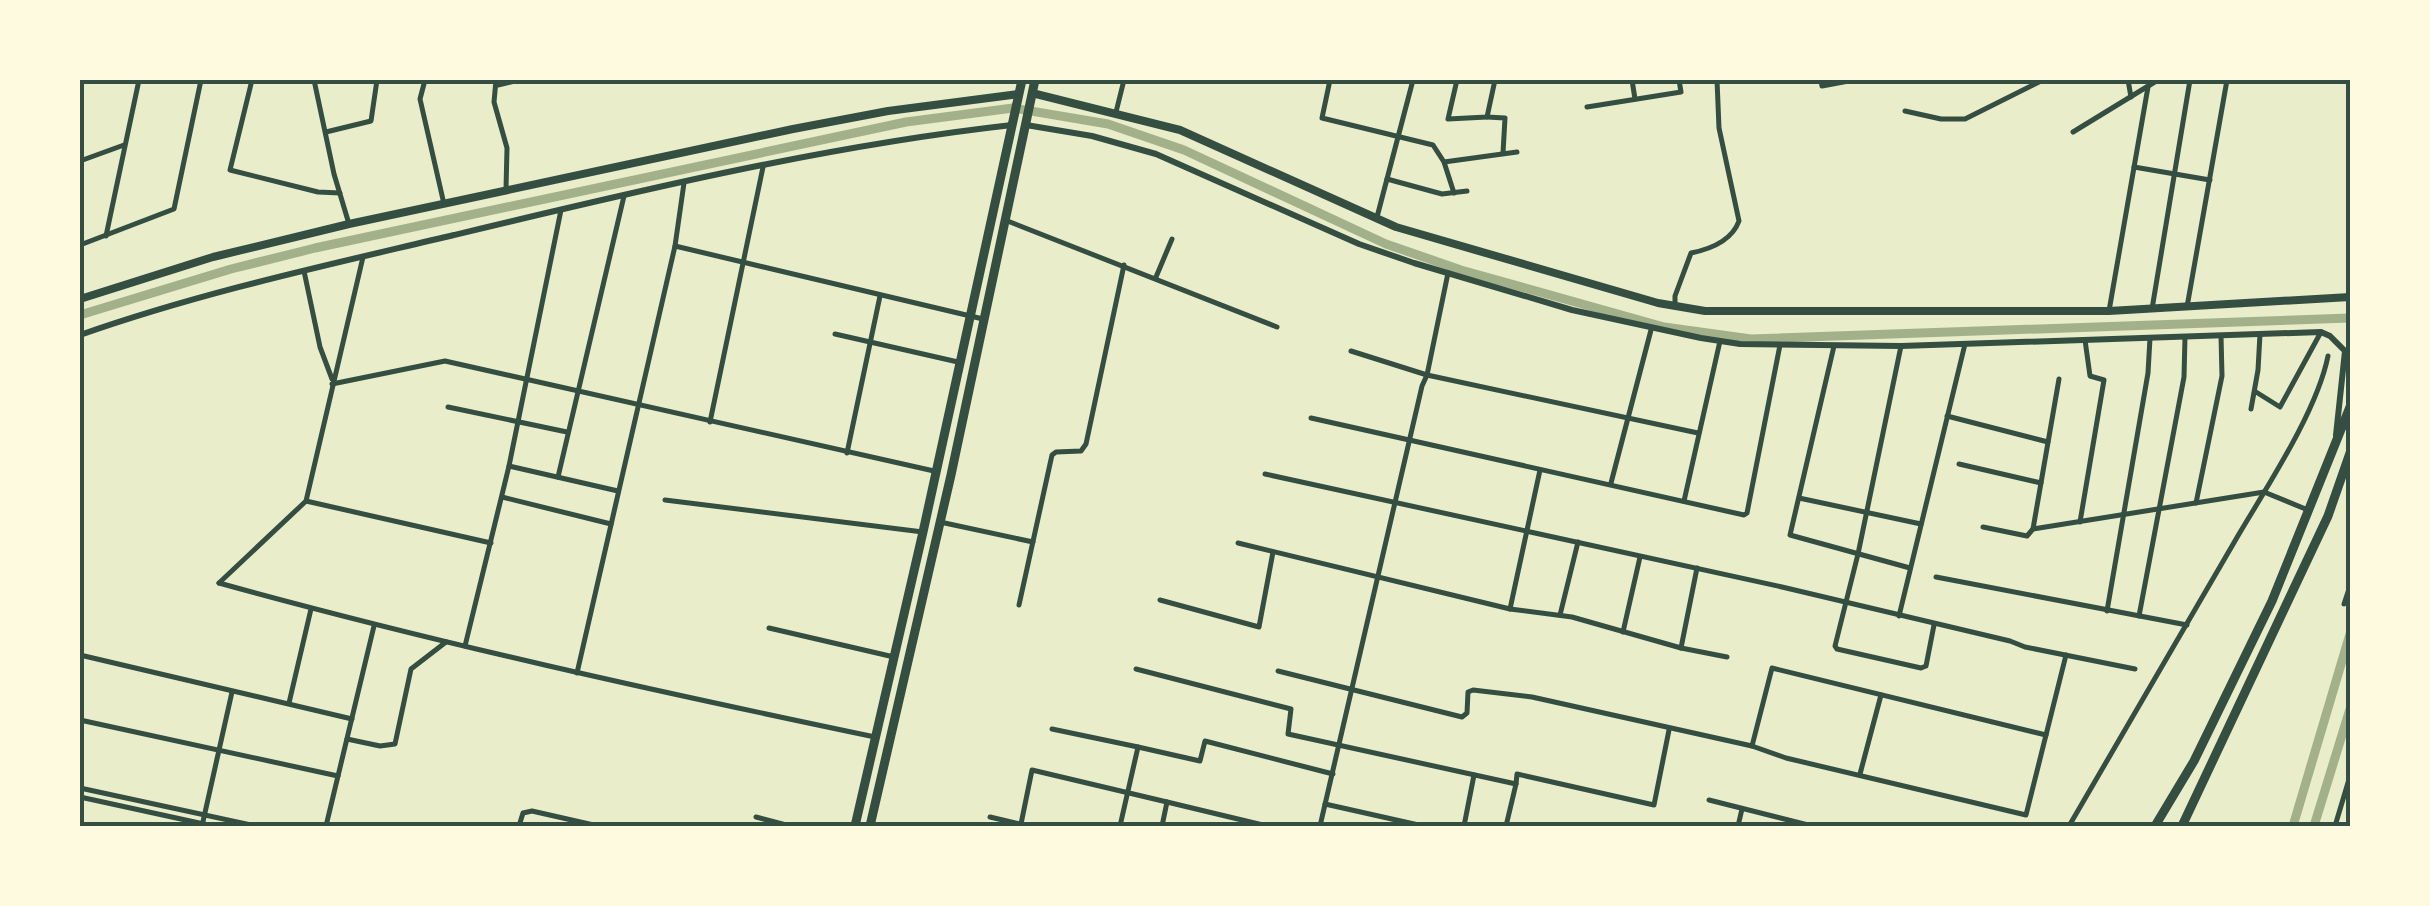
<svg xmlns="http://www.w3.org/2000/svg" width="2430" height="906" font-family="Poppins,sans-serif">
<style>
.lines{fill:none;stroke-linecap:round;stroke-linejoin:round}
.canal{stroke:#a3b18a;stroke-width:9}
.minor{stroke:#344e41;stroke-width:5}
.tertiary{stroke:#344e41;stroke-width:6}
.secondary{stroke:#344e41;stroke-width:8}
.primary{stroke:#344e41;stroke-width:9}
.neatline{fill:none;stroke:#344e41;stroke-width:4}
</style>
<rect width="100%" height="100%" fill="#e9edc9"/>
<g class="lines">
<g class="canal">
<path d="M80,315L231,269L315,248L906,122L1013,108L1108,124L1184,150L1386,244L1461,270L1664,327L1751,339L2350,318"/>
<path d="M2293,826L2350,634"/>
<path d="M2314,826L2350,709"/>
</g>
<g class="minor">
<path d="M252,80L230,170L318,192L340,193"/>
<path d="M314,80L334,174L349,224"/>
<path d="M425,80L420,99L444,204"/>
<path d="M496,80L494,102L507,148L506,189"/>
<path d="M1330,80L1322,118L1433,145L1444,162L1454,193"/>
<path d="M1457,80L1448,119L1487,117L1495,80"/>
<path d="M1632,80L1635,99"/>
<path d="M1821,80L1822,86L1854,80"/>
<path d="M2128,80L2131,97"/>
<path d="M498,85L519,80"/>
<path d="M1587,107L1681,92L1679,80"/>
<path d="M1905,111L1941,119H1965L2043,80"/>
<path d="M1116,112L1124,80"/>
<path d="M1487,117L1505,118L1503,153"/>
<path d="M326,132L371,121L377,80"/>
<path d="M2073,132L2158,80"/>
<path d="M80,161L124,145"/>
<path d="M1444,162L1517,152"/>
<path d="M2134,167L2210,180"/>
<path d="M1387,179L1442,194L1467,191"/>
<path d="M1377,217L1413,80"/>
<path d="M1005,220L1277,327"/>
<path d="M106,236L139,80"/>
<path d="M80,245L174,209L201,80"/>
<path d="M675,246L983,319"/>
<path d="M304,271L320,347L332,379"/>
<path d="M1156,277L1172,239"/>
<path d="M1675,306V296L1691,253C1711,249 1732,240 1739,221L1719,128L1717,80"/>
<path d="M2187,307L2227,80"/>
<path d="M2152,309L2190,80"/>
<path d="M2109,311L2148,87"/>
<path d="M835,334L958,362"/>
<path d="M1834,346L1790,535L1910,568"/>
<path d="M1901,346L1858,554L1835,646L1837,649L1921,668L1926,666L1934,625"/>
<path d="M1351,351L1427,375L1448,273"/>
<path d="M332,384L445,361L934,471"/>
<path d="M2256,392L2280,407L2321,332"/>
<path d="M448,407L567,432"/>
<path d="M2251,409L2258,370L2260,334"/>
<path d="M1947,416L2048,442"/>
<path d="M1311,418L1744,515L1747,513L1780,345"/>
<path d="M710,422L763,167"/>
<path d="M847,453L880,296"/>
<path d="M1959,464L2041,483"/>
<path d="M509,466L618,491"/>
<path d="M1265,474L1782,587L2010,641L2025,647L2135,669"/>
<path d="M558,477L624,196"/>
<path d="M1611,483L1651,330"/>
<path d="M502,497L611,524"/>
<path d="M1799,498L1921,524"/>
<path d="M665,500L923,532"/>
<path d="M306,501L491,543"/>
<path d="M1684,501L1720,341"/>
<path d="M2196,503L2222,376L2221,336"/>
<path d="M940,522L1033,542"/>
<path d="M2080,522L2104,380L2090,376L2085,340"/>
<path d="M1983,527L2027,536L2033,529L2264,492L2308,510"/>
<path d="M2033,529L2059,379"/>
<path d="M1238,543L1510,609L1572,617L1681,648L1727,657"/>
<path d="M1936,577L2187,625"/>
<path d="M219,583C436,643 655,691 875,737"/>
<path d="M219,583L306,501L363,257"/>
<path d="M1160,600L1259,627L1273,552"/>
<path d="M2344,604L2350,586"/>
<path d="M1019,605L1052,455L1056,452L1081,451L1086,444L1124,265"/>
<path d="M1510,609L1540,470"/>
<path d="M2107,611L2148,373L2150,338"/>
<path d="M1560,615L1578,542"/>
<path d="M1899,616L1965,344"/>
<path d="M2139,616L2184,377L2185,337"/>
<path d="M769,628L894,657"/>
<path d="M1623,632L1640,557"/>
<path d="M465,646L509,466L561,210"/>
<path d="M1681,648L1697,568"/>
<path d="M80,655L352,719"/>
<path d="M1136,669L1291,709L1288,734L1516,784L1517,774L1654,805L1669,730"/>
<path d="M1278,671L1462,717L1467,713L1468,692L1473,690L1532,697L1752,746L1786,758L2026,815L2066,655"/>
<path d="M577,673L675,246L684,183"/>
<path d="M289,703L311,609"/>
<path d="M80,720L338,776"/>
<path d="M1052,729L1138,747L1120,826"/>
<path d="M347,739L380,746L395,744L411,669L446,642"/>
<path d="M1752,746L1772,668L2046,735"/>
<path d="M1138,747L1200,761L1205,741L1333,774"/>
<path d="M1860,774L1881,695"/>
<path d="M80,788L256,826"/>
<path d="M80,797L213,826"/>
<path d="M1709,800L1812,826"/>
<path d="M1325,804L1423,826"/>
<path d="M756,817L790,826"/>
<path d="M990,817L1028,826"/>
<path d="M1021,824L1032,770L1167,802"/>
<path d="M202,826L232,692"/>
<path d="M326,826L374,626"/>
<path d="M519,826L523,813L532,811L598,826"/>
<path d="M1162,826L1167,802L1267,826"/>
<path d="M1320,826L1422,386L1427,375L1698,433"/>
<path d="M1464,826L1474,775"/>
<path d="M1506,826L1516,784"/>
<path d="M1738,826L1742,809"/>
<path d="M2069,826C2126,729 2183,632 2239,534C2268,485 2317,411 2328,356"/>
<path d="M2335,826L2350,776"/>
</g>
<g class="tertiary">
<path d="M1026,125L1092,136L1156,154L1359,244L1414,263L1572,310L1701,338L1740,344L1901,346L2321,332L2330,336L2345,351L2336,435"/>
<path d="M80,335C202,292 328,265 454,235C637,191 824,146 1012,125"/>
</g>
<g class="secondary">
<path d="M1032,93L1180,130L1396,227L1658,303L1705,311H2109L2350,297"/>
<path d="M80,299L213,257L349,224L793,129L888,111L1019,94"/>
</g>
<g class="primary">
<path d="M855,826L923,532L1022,80"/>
<path d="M870,826L951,475L1035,80"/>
<path d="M2155,826L2194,761L2272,601L2350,407"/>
<path d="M2182,826L2328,516L2350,453"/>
</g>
</g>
<rect width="2430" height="906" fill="none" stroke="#fefae0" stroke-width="165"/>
<rect x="82" y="82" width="2266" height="742" class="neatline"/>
</svg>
